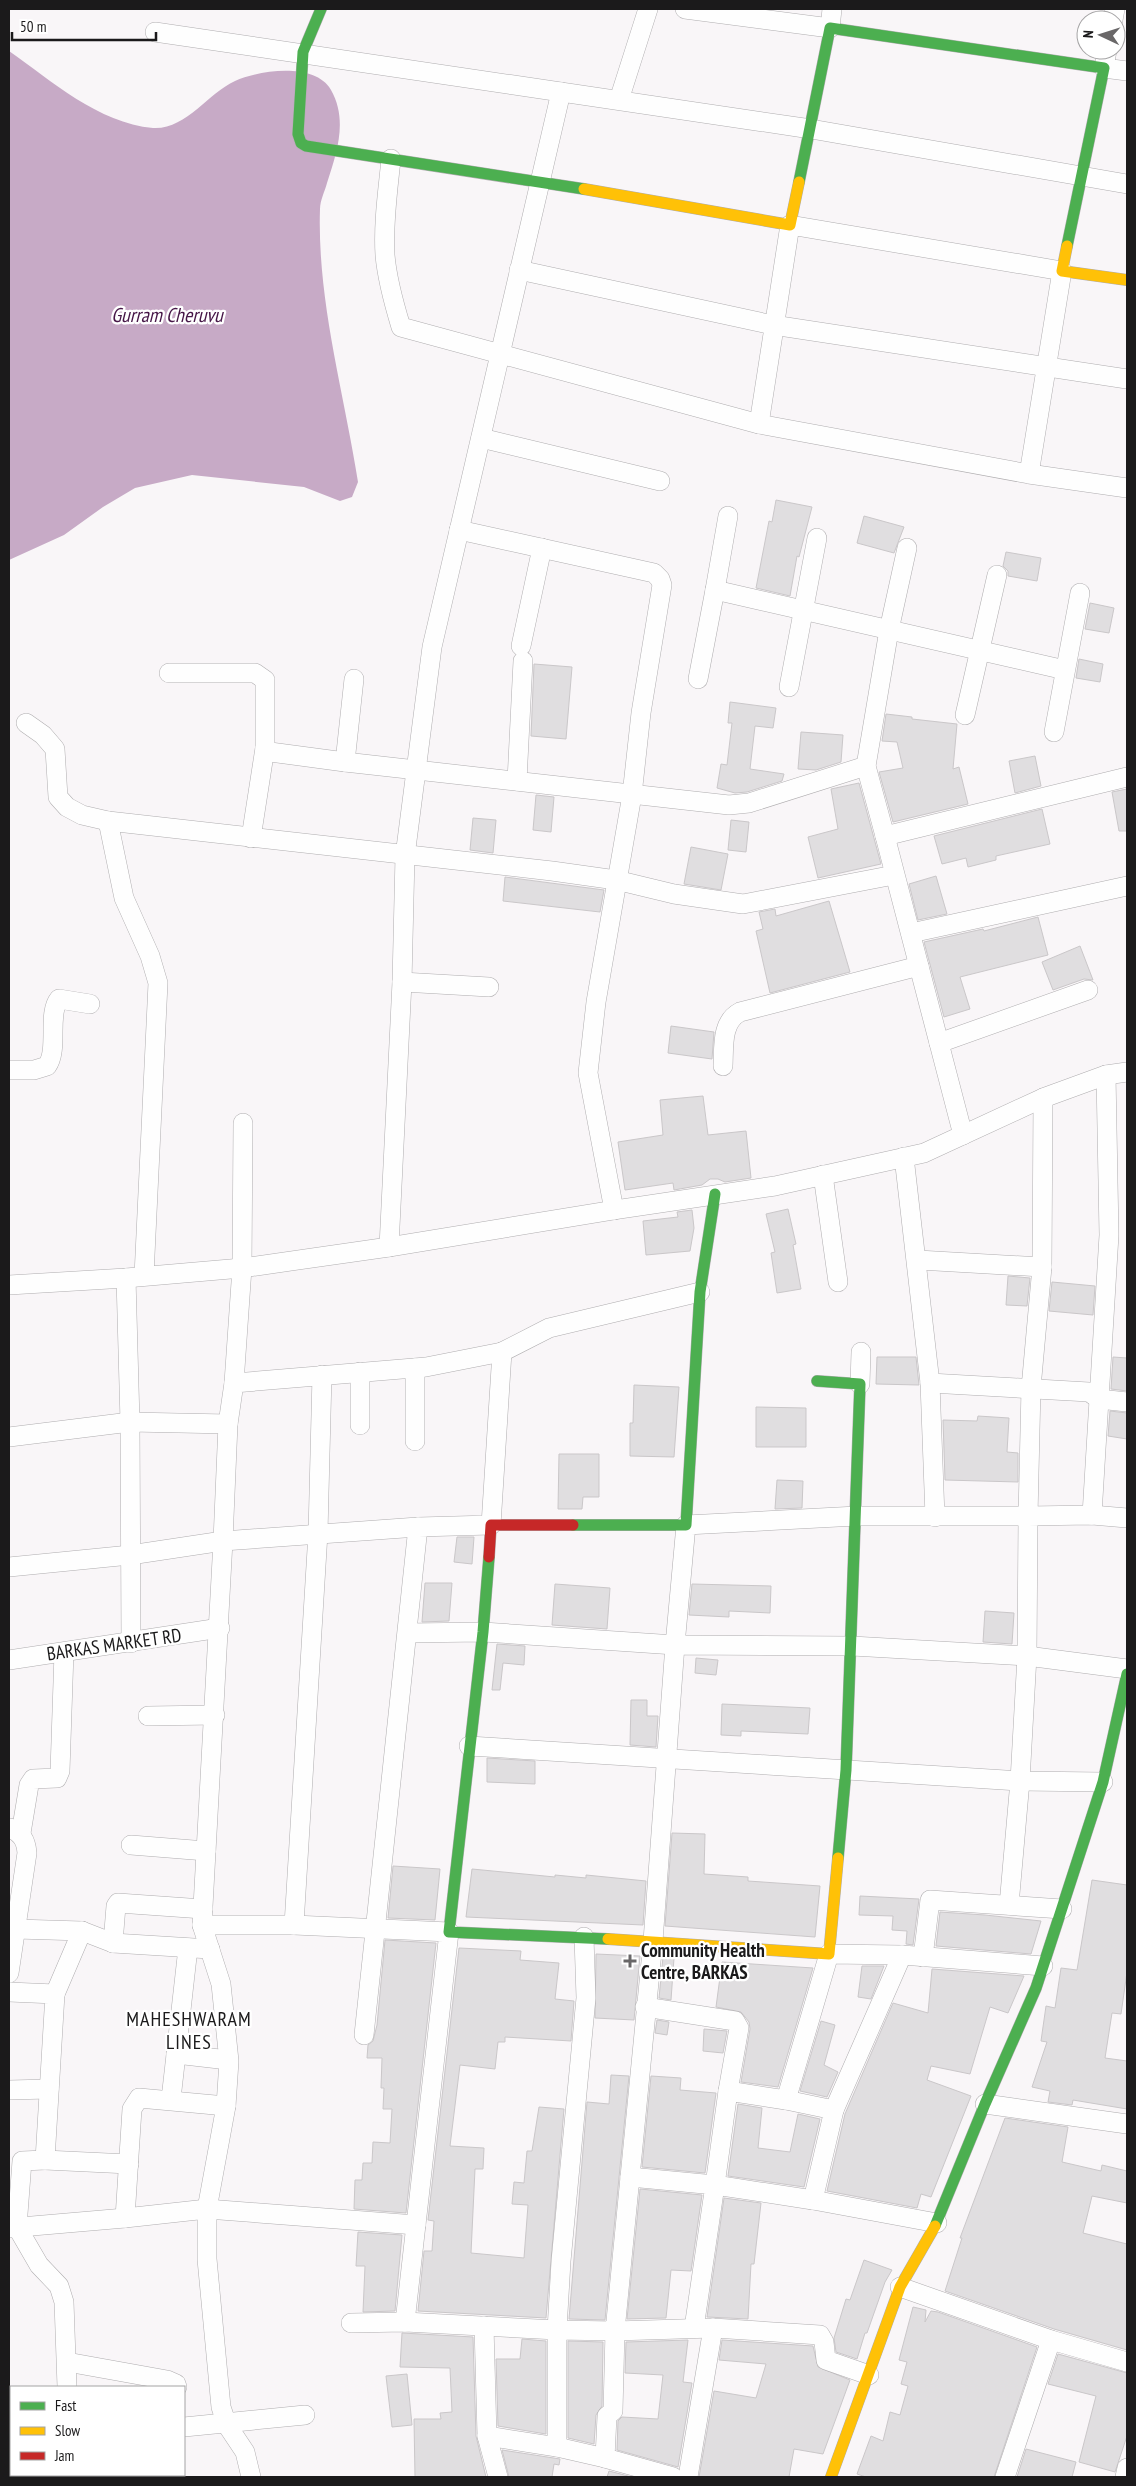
<svg xmlns="http://www.w3.org/2000/svg" width="1136" height="2486" font-family="'PT Sans Narrow',sans-serif">
<style>
.water{fill:#c7aac6}
.building{fill:#e0dee0;stroke:#cac7c9}
.lines{fill:none;stroke-linecap:round;stroke-linejoin:round}
.street-casing{stroke:#afadaf;stroke-width:20}
.fast-casing{stroke:#afadaf;stroke-width:12}
.slow-casing{stroke:#afadaf;stroke-width:12}
.jam-casing{stroke:#afadaf;stroke-width:12}
.street{stroke:#fefefe;stroke-width:19}
.fast{stroke:#4caf50;stroke-width:11}
.slow{stroke:#ffc107;stroke-width:11}
.jam{stroke:#c62828;stroke-width:11}
.poi-dot{fill:#696768;stroke:#fff;stroke-width:2}
.labels{text-anchor:middle;stroke-width:4.5;stroke-linejoin:round;paint-order:stroke}
.street-label{font-size:19px;fill:#1b1a1b;stroke:#fff}
.poi-label{font-size:19px;font-weight:bold;fill:#1b1a1b;stroke:#fff;text-anchor:start}
.water-label{font-size:20px;font-style:italic;fill:#461647;stroke:#fff}
.neighbourhood-label{font-size:20px;letter-spacing:1px;fill:#1b1a1b;stroke:#fff}
</style>
<rect width="100%" height="100%" fill="#f9f6f8"/>
<path class="water" d="M9,51C52,81 98,123 153,128C186,130 208,93 235,81C260,70 315,62 331,90C348,120 337,152 327,183C325,191 320,200 320,209C317,301 344,392 358,482L352,497L340,501L304,487L192,475L135,488L103,507L64,535L9,560Z"/>
<g class="building">
<path d="M776,500L812,507L799,557L797,556L790,596L756,588L769,521L772,522Z"/>
<path d="M864,516L904,527L894,553L857,543Z"/>
<path d="M1006,552L1041,558L1037,581L1008,576V571L1003,566Z"/>
<path d="M1090,603L1114,608L1109,633L1085,629Z"/>
<path d="M1079,659L1103,664L1100,682L1076,678Z"/>
<path d="M534,664L572,667L566,739L531,736Z"/>
<path d="M730,702L776,708L773,728L755,726L750,769L784,774L782,781L747,792L735,793L717,788L721,764L727,765L732,723H728Z"/>
<path d="M886,714L912,717V719L957,724L953,769L959,767L968,804L893,822L879,772L903,768L897,742L882,741Z"/>
<path d="M801,732L843,735L841,762L816,770L798,769Z"/>
<path d="M1035,756L1041,786L1015,793L1009,761Z"/>
<path d="M859,783L881,864L818,878L808,837L838,829L831,789Z"/>
<path d="M1127,789V831H1119L1112,792Z"/>
<path d="M536,795L554,797L551,832L533,830Z"/>
<path d="M1042,809L1050,844L996,856V860L968,867L966,858L942,864L934,836Z"/>
<path d="M473,818L496,820L493,853L470,850Z"/>
<path d="M731,820L749,822L746,852L728,850Z"/>
<path d="M691,847L728,854L721,890L684,884Z"/>
<path d="M936,876L947,914L918,920L909,884Z"/>
<path d="M505,877L604,890L600,912L503,901Z"/>
<path d="M829,901L850,972L770,993L756,931L763,929L759,912L775,909L776,916Z"/>
<path d="M1038,917L1048,955L960,977L970,1009L944,1017L924,942L983,929L984,931Z"/>
<path d="M1080,946L1093,980L1084,979L1053,990L1042,962Z"/>
<path d="M671,1026L714,1032L712,1059L668,1053Z"/>
<path d="M703,1096L708,1135L746,1131L751,1178L725,1182L718,1179H710L702,1185L674,1190L673,1183L625,1190L618,1142L663,1135L660,1100Z"/>
<path d="M788,1209L796,1244L793,1245L801,1289L777,1293L771,1253L775,1252L766,1214Z"/>
<path d="M692,1210L694,1228L690,1251L646,1255L643,1221L678,1217L677,1212Z"/>
<path d="M1008,1276L1030,1278L1027,1306L1006,1305Z"/>
<path d="M1052,1282L1095,1286L1093,1315L1049,1311Z"/>
<path d="M877,1357H916L919,1385L876,1384Z"/>
<path d="M1113,1357L1127,1358V1391L1111,1389Z"/>
<path d="M634,1385L679,1387L674,1457L630,1456V1423H633Z"/>
<path d="M756,1407L806,1408V1447H756Z"/>
<path d="M1110,1411L1127,1413V1439L1108,1436Z"/>
<path d="M978,1416L1009,1418L1007,1452L1018,1453V1482L945,1480L943,1420L977,1421Z"/>
<path d="M559,1454H599V1497H583L582,1509H558Z"/>
<path d="M777,1480L803,1481L802,1508L775,1509Z"/>
<path d="M457,1537H474L472,1564L454,1562Z"/>
<path d="M425,1583H452L449,1621L422,1622Z"/>
<path d="M555,1584L610,1588L607,1629L552,1625Z"/>
<path d="M692,1584L771,1586L770,1613L729,1611V1617L689,1615Z"/>
<path d="M985,1611L1014,1613L1012,1644L983,1642Z"/>
<path d="M497,1644L525,1646L524,1665L503,1663L500,1690H492Z"/>
<path d="M696,1658L718,1660L716,1675L695,1673Z"/>
<path d="M631,1700H647V1716H658L656,1747L630,1745Z"/>
<path d="M722,1704L810,1708L808,1734L741,1731V1736L721,1735Z"/>
<path d="M487,1758L535,1761V1784L487,1782Z"/>
<path d="M672,1833L705,1834L704,1874L748,1877V1881L820,1886L815,1937L665,1926Z"/>
<path d="M393,1866L440,1869L435,1920L388,1918Z"/>
<path d="M472,1869L555,1877V1875L586,1878V1875L646,1881L643,1925L466,1917Z"/>
<path d="M1092,1880L1127,1885V1972L1121,2014L1112,2013L1105,2058L1127,2061V2109L1073,2100L1072,2105L1048,2102L1050,2091L1032,2087L1047,2042L1041,2041L1046,2006L1055,2008L1061,1968L1077,1970Z"/>
<path d="M860,1896L919,1899L913,1945L906,1944L907,1931L892,1930L893,1916L859,1915Z"/>
<path d="M940,1912L985,1915L1041,1921L1031,1954L936,1946Z"/>
<path d="M385,1940L436,1943L406,2213L354,2209L355,2180H362L363,2163H372L373,2142L390,2143L392,2109H383L384,2088H381L382,2058H367L368,2045L373,2041L377,2025Z"/>
<path d="M459,1948L521,1951L520,1960L559,1963L555,1999L574,2001L571,2041L505,2037V2042H498L495,2069L460,2065L450,2146L484,2148L483,2169H475L471,2253L524,2258L528,2205L512,2204L514,2182L524,2183L527,2151H532L539,2107L564,2109L546,2318L418,2311L424,2251H432L434,2221L428,2220Z"/>
<path d="M596,1954L640,1956L634,2020L595,2018Z"/>
<path d="M663,1957L674,1958L671,2000L659,1998Z"/>
<path d="M722,1962L813,1968L778,2087L741,2082L750,2029L749,2022L741,2012L716,2007Z"/>
<path d="M862,1966H884L871,1999L858,1997Z"/>
<path d="M932,1969L1024,1976L1008,2013L990,2007L970,2074L931,2066L927,2080L971,2096L931,2197L921,2194L917,2208L827,2191L845,2114L893,2003L928,2013Z"/>
<path d="M657,2020L669,2022L667,2035L655,2033Z"/>
<path d="M821,2021L835,2025L824,2065L838,2072L827,2097L800,2091Z"/>
<path d="M704,2029L727,2031L723,2053L703,2051Z"/>
<path d="M611,2075L629,2076L605,2320L569,2319L587,2102L609,2104Z"/>
<path d="M651,2076L681,2078L680,2090L716,2093L705,2173L642,2167Z"/>
<path d="M738,2104L762,2108L758,2148L790,2152L798,2114L820,2119L804,2187L728,2176Z"/>
<path d="M1005,2118L1068,2127L1062,2162L1101,2171L1102,2165L1127,2171V2203L1092,2196L1083,2233L1127,2244V2350L1054,2329L945,2291L962,2238H960Z"/>
<path d="M640,2189L702,2195L691,2271L671,2270L666,2318L627,2319Z"/>
<path d="M724,2198L761,2203L754,2264H751L748,2319L707,2317Z"/>
<path d="M358,2232L402,2235L395,2311L363,2312L365,2266H356Z"/>
<path d="M864,2260L892,2270L885,2282L867,2333H865L857,2359L836,2352L834,2338L846,2299L850,2300Z"/>
<path d="M913,2307L926,2310L925,2322L931,2311L938,2312L1037,2347L994,2477H866L857,2474L871,2436L883,2441L890,2412L900,2415L908,2386L901,2384L907,2362L899,2360Z"/>
<path d="M402,2333L473,2337L476,2436L486,2477H415L414,2419H441L440,2413L452,2412L450,2368L400,2367Z"/>
<path d="M522,2339L546,2341V2434L498,2426L496,2359H520Z"/>
<path d="M688,2340L683,2382L692,2383L678,2467L617,2450L618,2421L622,2417L658,2419L663,2375L625,2373L626,2342Z"/>
<path d="M722,2340L813,2346L818,2367L850,2380L823,2454L794,2449L789,2477H699L714,2391L756,2398L766,2364L719,2360Z"/>
<path d="M568,2341L603,2342L602,2406L596,2415L594,2444L568,2438Z"/>
<path d="M1058,2354L1127,2373V2436L1115,2472L1079,2462L1096,2396L1048,2384Z"/>
<path d="M407,2374L412,2425L392,2427L386,2376Z"/>
<path d="M1026,2449L1076,2462L1072,2477H1017Z"/>
<path d="M502,2450L560,2459L559,2465L554,2464L552,2477H509Z"/>
<path d="M609,2471L632,2477H607Z"/>
</g>
<g class="lines">
<defs>
<g id="street">
<path d="M685,9L830,28L832,9"/>
<path d="M1113,20L1115,9"/>
<path d="M155,32L811,129L1127,184"/>
<path d="M1107,50L1104,68L1127,71"/>
<path d="M619,100L648,9"/>
<path d="M391,159C388,190 383,223 385,255C387,279 394,304 401,327L759,424"/>
<path d="M519,270L773,325L1127,379"/>
<path d="M481,438L660,481"/>
<path d="M1029,474L1062,271L790,225L759,424L1029,474L1127,488"/>
<path d="M728,516L715,590L1065,670"/>
<path d="M459,530L654,573L660,579L662,585L641,713L632,795L596,1002L588,1073L614,1210"/>
<path d="M521,646L542,548"/>
<path d="M169,673H255L265,680V748L270,752L345,762"/>
<path d="M354,679L345,762L729,805L749,803L866,766"/>
<path d="M698,679L715,590"/>
<path d="M789,687L817,538"/>
<path d="M965,715L997,575"/>
<path d="M26,723L43,735L55,749L58,797L67,807L82,815L108,821L552,871L616,880L674,894L743,904L894,875"/>
<path d="M1054,732L1080,593"/>
<path d="M517,781L523,661"/>
<path d="M108,821L124,898L150,956L158,983L144,1276"/>
<path d="M885,836L866,766L889,630L907,548"/>
<path d="M251,838L265,748"/>
<path d="M911,933L1127,886"/>
<path d="M402,982L489,987"/>
<path d="M939,1043L1088,990"/>
<path d="M723,1066C724,1047 721,1022 740,1012L919,966"/>
<path d="M9,1070H34L47,1066C59,1049 47,1014 59,999L90,1004"/>
<path d="M963,1135L885,836L1127,777"/>
<path d="M904,1157L930,1383L935,1517"/>
<path d="M823,1175L838,1282"/>
<path d="M389,1247L402,982L405,856L432,647L561,92"/>
<path d="M918,1260L1042,1267"/>
<path d="M126,1278L130,1422L131,1643"/>
<path d="M9,1285L126,1278L242,1268L389,1247L614,1210L775,1186L924,1153L1043,1098L1106,1075L1127,1072"/>
<path d="M234,1383L242,1268L243,1123"/>
<path d="M930,1383L1089,1392L1099,1399L1127,1402"/>
<path d="M860,1384L861,1352"/>
<path d="M360,1425V1372"/>
<path d="M9,1437L130,1422L228,1424"/>
<path d="M415,1441V1368"/>
<path d="M1092,1515L1109,1235L1106,1075"/>
<path d="M9,1567L130,1555L223,1541L228,1424L234,1383L426,1367L502,1352"/>
<path d="M408,1633L483,1632L675,1645L686,1525L857,1516H1028L1031,1388L1042,1267L1043,1098"/>
<path d="M9,1660L220,1628"/>
<path d="M148,1716L215,1715"/>
<path d="M469,1746L1020,1781L1103,1782"/>
<path d="M21,1833L29,1785L33,1779L57,1778L60,1771L64,1652"/>
<path d="M131,1845L206,1851"/>
<path d="M1009,1905L1020,1781L1027,1656L1028,1516L1092,1515L1127,1518"/>
<path d="M202,1925L223,1541L418,1527"/>
<path d="M294,1925L318,1533L322,1375"/>
<path d="M16,1929L82,1931"/>
<path d="M113,1943L116,1906L118,1903L203,1909"/>
<path d="M923,1957L930,1900L1062,1909"/>
<path d="M9,1973L27,1853C26,1840 22,1834 10,1828"/>
<path d="M9,1992L55,1994L45,2160L129,2164"/>
<path d="M55,1994L82,1931L113,1943L210,1949"/>
<path d="M645,2007L735,2021L739,2028L728,2091"/>
<path d="M364,2035L418,1527L491,1525L502,1352L549,1328L700,1292"/>
<path d="M176,2054L228,2060"/>
<path d="M9,2090L49,2089"/>
<path d="M171,2099L188,1948"/>
<path d="M786,2100L728,2091L715,2185L813,2200"/>
<path d="M985,2104L1127,2124"/>
<path d="M834,2110L902,1955"/>
<path d="M45,2160L22,2161L17,2227L39,2265L59,2286L64,2302L67,2387"/>
<path d="M630,2177L715,2185L694,2328"/>
<path d="M125,2218L207,2209L416,2225"/>
<path d="M937,2223L813,2200L834,2110L786,2100L829,1954L902,1955L1043,1966"/>
<path d="M9,2228L125,2218L132,2109L139,2098L226,2106"/>
<path d="M900,2287L1051,2340L1127,2362"/>
<path d="M351,2323L405,2322L557,2330L561,2261L586,1998L584,1937"/>
<path d="M484,2326L487,2436L498,2477"/>
<path d="M67,2362L167,2380L176,2384L177,2387"/>
<path d="M184,2427L305,2415"/>
<path d="M487,2436L557,2447L605,2458"/>
<path d="M557,2447V2330L615,2331L653,1941L675,1645L852,1646L1027,1656L1127,1669"/>
<path d="M67,2475V2477"/>
<path d="M121,2475V2477"/>
<path d="M251,2477L245,2452L227,2425L221,2407L207,2259V2209L226,2106L229,2061L221,1984L202,1925H294L449,1932L405,2322"/>
<path d="M673,2477L605,2458L607,2416L613,2411L615,2331L713,2328L820,2335L824,2342L826,2360L869,2375"/>
<path d="M688,2477L713,2328"/>
<path d="M1005,2477L1051,2340"/>
<path d="M1125,2477L1127,2468"/>
</g>
<g id="fast">
<path d="M321,9L303,52L298,134L301,143L306,146L584,189"/>
<path d="M799,182L830,28L1104,68L1067,246"/>
<path d="M817,1381L860,1384L846,1770L838,1858"/>
<path d="M573,1525H686L700,1292L715,1194"/>
<path d="M489,1557L483,1632L449,1932L608,1939"/>
<path d="M935,2226L985,2104L1036,1988L1103,1782L1127,1674"/>
</g>
<g id="slow">
<path d="M584,189L790,225L799,182"/>
<path d="M1067,246L1062,271L1127,280"/>
<path d="M608,1939L829,1954L838,1858"/>
<path d="M831,2477L900,2287L935,2226"/>
</g>
<path id="jam" d="M489,1557L491,1525H573"/>
</defs>
<use href="#street" class="street-casing"/>
<use href="#fast" class="fast-casing"/>
<use href="#slow" class="slow-casing"/>
<use href="#jam" class="jam-casing"/>
<use href="#street" class="street"/>
<use href="#fast" class="fast"/>
<use href="#slow" class="slow"/>
<use href="#jam" class="jam"/>
</g>
<path class="poi-dot" d="M627.5 1953.5h5v5h5v5h-5v5h-5v-5h-5v-5h5z"/>
<g class="labels">
<g class="street-label">
<text transform="translate(114 1644) rotate(-8)" y="7">BARKAS MARKET RD</text>
</g>
<g class="poi-label">
<text x="641" y="1957">Community Health<tspan x="641" dy="22">Centre, BARKAS</tspan></text>
</g>
<g class="water-label">
<text x="167" y="322">Gurram Cheruvu</text>
</g>
<g class="neighbourhood-label">
<text x="189" y="2026">MAHESHWARAM<tspan x="189" dy="23">LINES</tspan></text>
</g>
</g>
<rect width="1136" height="2486" fill="none" stroke="#1b1a1b" stroke-width="20"/>
<rect x="10" y="2386" width="175" height="90" fill="#ffffff" stroke="#a4a3a4"/>
<rect x="20" y="2402" width="25" height="8" fill="#4caf50" stroke="#a4a3a4"/>
<text x="55" y="2411" font-size="15" fill="#1b1a1b">Fast</text>
<rect x="20" y="2427" width="25" height="8" fill="#ffc107" stroke="#a4a3a4"/>
<text x="55" y="2436" font-size="15" fill="#1b1a1b">Slow</text>
<rect x="20" y="2452" width="25" height="8" fill="#c62828" stroke="#a4a3a4"/>
<text x="55" y="2461" font-size="15" fill="#1b1a1b">Jam</text>
<g transform="translate(1101 35) rotate(274)"><circle r="24" fill="#ffffff" stroke="#a4a3a4"/>
<path d="M0-4L9 19L0 12L-9 19Z" fill="#696768"/>
<text y="-8" font-size="14" font-weight="bold" text-anchor="middle" fill="#1b1a1b">N</text>
</g>
<path d="M12 32v8h144v-8" fill="none" stroke="#1b1a1b" stroke-width="2.5"/>
<text x="20" y="32" font-size="15" fill="#1b1a1b" stroke="#ffffff" stroke-width="4" paint-order="stroke">50 m</text>
</svg>
